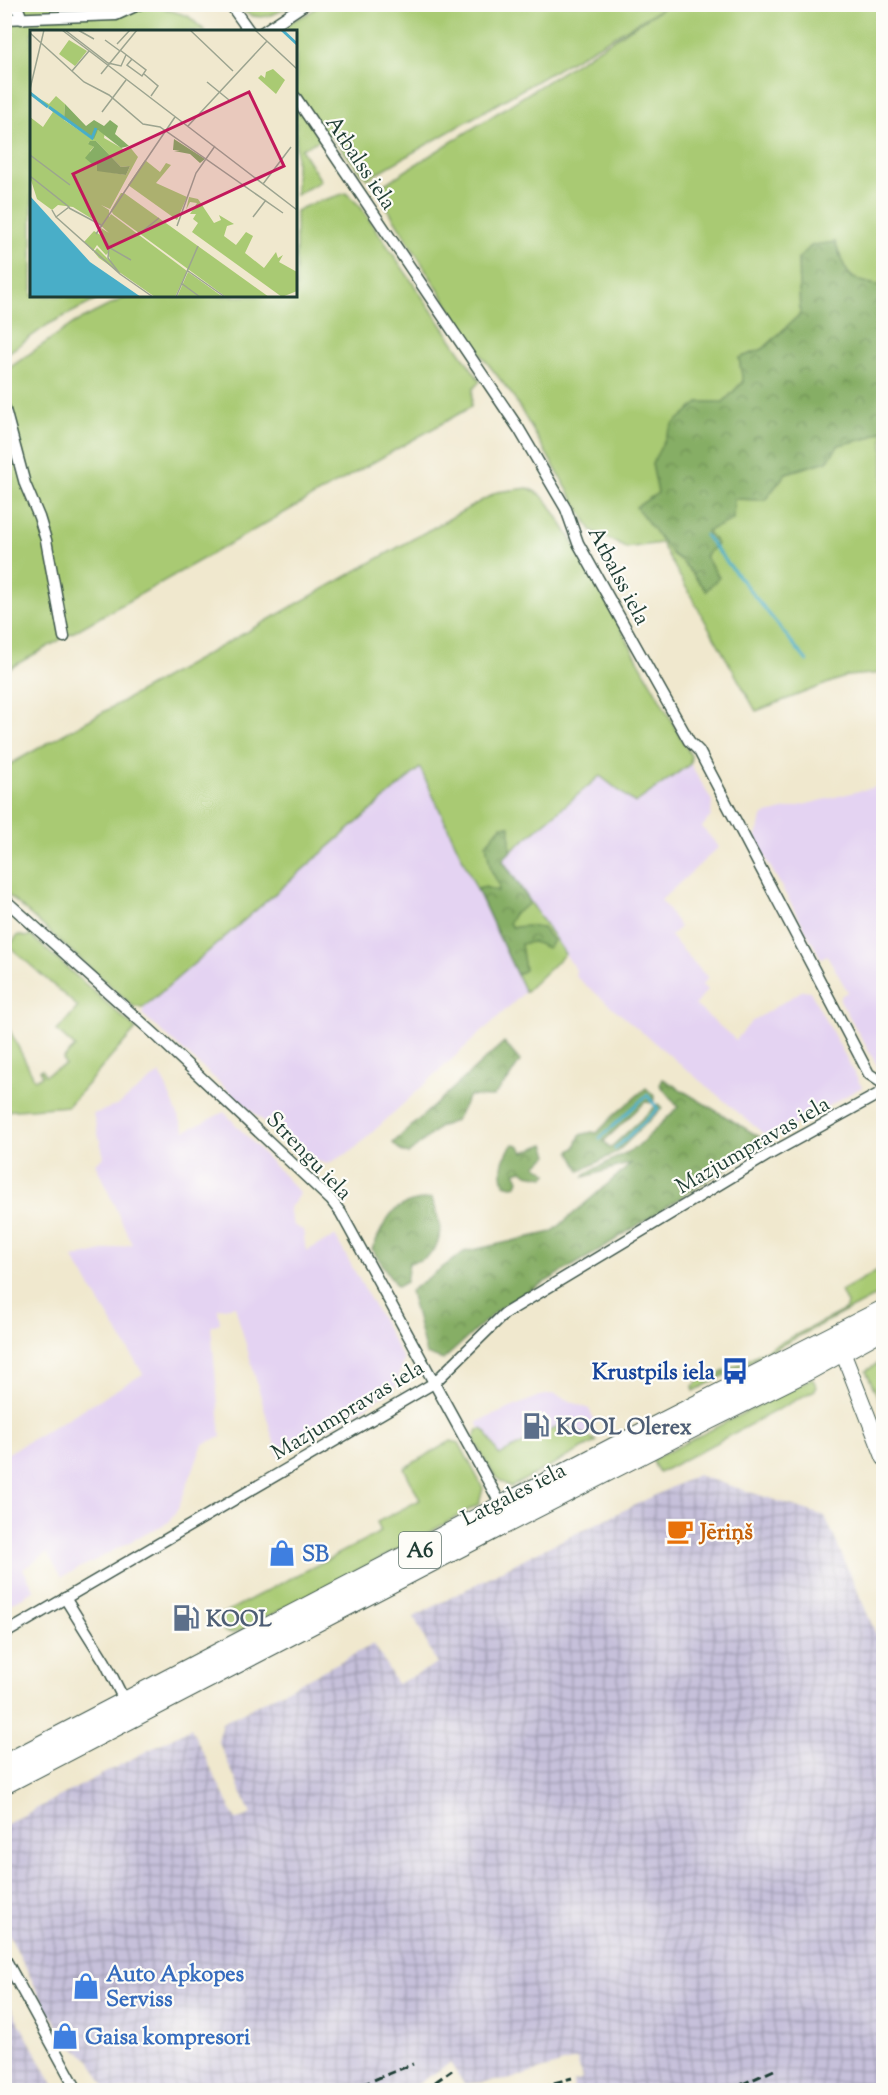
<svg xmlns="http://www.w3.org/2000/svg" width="888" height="2095" font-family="'Sorts Mill Goudy',serif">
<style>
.built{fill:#e4d3f2}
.industrial{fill:url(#industrial-grid)}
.green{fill:#a9ca73;stroke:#648454;stroke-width:1.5}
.forest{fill:url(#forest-crowns);stroke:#52764c;stroke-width:1.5}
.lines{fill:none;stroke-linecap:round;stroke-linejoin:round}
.stream{stroke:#49aec8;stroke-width:3}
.street-casing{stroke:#3e574b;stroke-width:13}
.secondary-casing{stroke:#3e574b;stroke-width:17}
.highway-casing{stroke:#3e574b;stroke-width:22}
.street{stroke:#fff;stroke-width:10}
.secondary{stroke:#fff;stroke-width:15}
.highway{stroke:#fff;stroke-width:20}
.rail{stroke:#1f3d34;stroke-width:3;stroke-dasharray:9 4.5;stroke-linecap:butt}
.labels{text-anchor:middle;stroke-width:4.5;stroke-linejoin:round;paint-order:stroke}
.shield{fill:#fdfcf7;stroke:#62766e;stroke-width:1.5}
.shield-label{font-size:21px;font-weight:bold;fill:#1f3d34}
.street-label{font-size:22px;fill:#1f3d34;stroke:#fdfcf7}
.transit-label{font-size:22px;font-weight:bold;fill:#164399;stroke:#fdfcf7;text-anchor:end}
.service-label{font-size:22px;font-weight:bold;fill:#4e5e75;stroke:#fdfcf7;text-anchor:start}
.food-label{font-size:22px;font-weight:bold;fill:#c56008;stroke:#fdfcf7;text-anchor:start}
.shop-label{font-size:22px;font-weight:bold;fill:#366cbe;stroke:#fdfcf7;text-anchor:start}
.inset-river{fill:none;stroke:#49aec8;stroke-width:3}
.inset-road{fill:none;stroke:#9ca490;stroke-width:1.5}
.view{fill:#c2185b;fill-opacity:0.15;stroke:#c2185b;stroke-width:3}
.inset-edge{fill:none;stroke:#1f3d34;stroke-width:3}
</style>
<defs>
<pattern id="industrial-grid" width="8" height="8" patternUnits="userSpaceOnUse" patternTransform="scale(1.5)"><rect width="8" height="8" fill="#c6c0da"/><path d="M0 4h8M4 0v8" fill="none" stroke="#a09db2"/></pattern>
<pattern id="forest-crowns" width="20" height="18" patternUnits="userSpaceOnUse" patternTransform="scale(1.5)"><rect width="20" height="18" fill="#86ae65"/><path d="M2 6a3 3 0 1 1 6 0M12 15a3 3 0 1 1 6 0" fill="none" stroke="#6d8f54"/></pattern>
</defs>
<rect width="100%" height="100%" fill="#fdfcf7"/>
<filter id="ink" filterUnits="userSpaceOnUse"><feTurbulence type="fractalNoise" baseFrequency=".0167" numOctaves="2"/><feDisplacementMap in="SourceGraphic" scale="12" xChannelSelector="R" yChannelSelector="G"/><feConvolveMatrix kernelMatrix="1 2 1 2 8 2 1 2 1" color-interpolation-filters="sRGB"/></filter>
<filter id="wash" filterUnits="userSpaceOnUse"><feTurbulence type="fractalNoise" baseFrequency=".008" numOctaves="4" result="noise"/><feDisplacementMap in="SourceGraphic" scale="24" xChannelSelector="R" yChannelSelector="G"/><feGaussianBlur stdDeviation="1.35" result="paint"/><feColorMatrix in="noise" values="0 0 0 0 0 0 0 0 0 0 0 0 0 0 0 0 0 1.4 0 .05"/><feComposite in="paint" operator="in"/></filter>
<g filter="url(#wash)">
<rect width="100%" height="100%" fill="#f0e8ce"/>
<g class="built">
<path d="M687,758L712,801L711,816L702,827L719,847L661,900L680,927L670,936L708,978L702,985L707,990L695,1005L736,1040L751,1022L803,990L810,991L862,1087L773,1137L765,1135L575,976L576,970L502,860L611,766Z"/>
<path d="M420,767L525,992L352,1151L327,1164L306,1157L281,1137L142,1014L144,1007Z"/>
<path d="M883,785H884L883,1071L879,1069L840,1000L842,995L848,992L827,955L821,958L755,839L763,815Z"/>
<path d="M160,1073L185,1131L224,1112L300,1193L289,1209L293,1225L303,1230L306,1251L335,1236L404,1360L394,1390L278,1457L235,1306L218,1309L220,1323L211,1326L221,1437L203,1444L179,1506L169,1522L62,1577L47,1553L23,1569L35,1590L5,1607V1455L143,1374L73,1258L132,1244L95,1163L104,1157L93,1114L118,1105Z"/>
<path d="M554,1394L589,1409L596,1423L585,1435L495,1461L477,1422L539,1396Z"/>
</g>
<g class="industrial">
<path d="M697,1475L825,1516L876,1634L883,1632V2090H574L573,2082L582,2079L577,2059L508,2080L464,2084L450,2063L409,2090H107L90,2060L67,2043L54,2019L48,2012L5,1927V1825L191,1728L236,1820L251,1814L218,1741L222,1723L374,1644L397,1684L437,1664L414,1617L529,1556Z"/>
<path d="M5,1995L16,2017L56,2090H5Z"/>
</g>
<g class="green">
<path d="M321,4L883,5V286C845,280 848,276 835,242L798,259L800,314L763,349L739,358L743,381L723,403L699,402L652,464L672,554L683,562L706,591L704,556L706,531L734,499L765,500L786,473L827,461L839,444L869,438L883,430V673L847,676L756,711L661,543L626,548L591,530L513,396L471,342L381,198L380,187L663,8L367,179L330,135L301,149L321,181L296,195V32H269L307,14Z"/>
<path d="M5,5H153L188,16L205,31L32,32V296H104L49,324L5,355Z"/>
<path d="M237,5H292C273,16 253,25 237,5Z"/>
<path d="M346,193L360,206L480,381L473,389L471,407L5,671V371L74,323L128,296H296V211L308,205Z"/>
<path d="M528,488L540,494L549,504L572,540L691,756L690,764L635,803L600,776L502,859L565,954L525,992L420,768L144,1007H134L5,892V767L497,492Z"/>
<path d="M18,935L26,937L30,935L136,1029L68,1106L5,1111V1021L35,1080L42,1076L40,1070L42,1069L45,1075L65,1065L63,1059L75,1047L57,1031L78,1007L9,946Z"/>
<path d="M883,1267V1292L694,1391L693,1386L701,1379H709L845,1310L847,1304L841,1291Z"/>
<path d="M883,1360V1390L880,1402L866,1371Z"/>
<path d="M812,1378L817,1387L815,1390L659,1473L652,1460Z"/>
<path d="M559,1426L569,1427L597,1441L511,1487C491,1479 483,1456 474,1439L478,1430L482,1429L486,1432L499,1455Z"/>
<path d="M451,1441L459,1443L483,1488L479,1504L418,1539L242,1630L232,1633L224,1631L216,1617L381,1532L377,1522L420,1500L404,1468Z"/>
</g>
<g class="forest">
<path d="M835,242C848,276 845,280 883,286V430L869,438L839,445L827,461L786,473L765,500L734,499L733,520L707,531L717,544L705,556L719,577L706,591L683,562L672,554L636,507L658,493L652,464L672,425L699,402H723L743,382L739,358L763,349L800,314L798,259L812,245Z"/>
<path d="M501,826H510V852L502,860L528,899L529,904L514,914L509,923L512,927L529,926L543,928L553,941L548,948L533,942L521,944L525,970L517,975L477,889L485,887L498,891L499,885L491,870L486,844Z"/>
<path d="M504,1042L520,1061L508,1080L492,1097L469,1096L456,1120L440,1127L408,1154L401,1151L393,1143Z"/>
<path d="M663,1079L768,1142L588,1257L500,1308L443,1360L426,1354L410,1291L464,1252L552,1232L632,1163L584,1177L587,1173L637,1147L678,1107L660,1085Z"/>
<path d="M646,1088L655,1097L653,1103L645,1102L604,1141L610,1148L658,1104L662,1108L616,1153L580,1171L570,1151L575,1148L580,1135L592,1132L597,1133L613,1116Z"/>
<path d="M513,1144L519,1145L524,1152L545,1144L549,1155L536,1165L548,1174L544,1177L527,1174L522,1170L515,1172L519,1180L517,1185L512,1186L504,1184C499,1168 503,1157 513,1144Z"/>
<path d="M432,1198C434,1208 441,1222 440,1231C439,1250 427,1260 409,1263L406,1282L397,1287L372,1249C390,1213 389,1204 432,1198Z"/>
</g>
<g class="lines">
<g class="stream">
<path d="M705,535L807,661"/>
<path d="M600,1138L647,1095L658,1109L615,1149"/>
</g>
</g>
</g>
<g filter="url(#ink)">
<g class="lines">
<defs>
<g id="street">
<path d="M11,4L19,11L22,19"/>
<path d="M194,4H219"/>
<path d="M230,4L250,32"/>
<path d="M4,19L116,15L140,4"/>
<path d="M263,32L305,4"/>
<path d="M296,98L519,429L566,509L578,543L689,741L699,751L869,1074L884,1084"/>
<path d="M4,406L25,484L39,517L46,540L64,637"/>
<path d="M4,899L159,1038L331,1200L341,1213C396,1312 449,1411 504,1510"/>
<path d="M65,1598L105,1662L125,1702"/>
<path d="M4,1634L434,1383L504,1314L768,1155L884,1091"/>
<path d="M4,1957L77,2090"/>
</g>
<path id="secondary" d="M839,1343L884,1458"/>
<g id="highway">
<path d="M4,1765L621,1444L884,1310"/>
<path d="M4,1784L496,1528L709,1419L810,1369L884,1328"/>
</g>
</defs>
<use href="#street" class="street-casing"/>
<use href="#secondary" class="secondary-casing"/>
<use href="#highway" class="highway-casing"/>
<use href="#street" class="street"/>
<use href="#secondary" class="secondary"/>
<use href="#highway" class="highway"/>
<g class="rail">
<path d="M349,2090L413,2064"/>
<path d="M424,2090L452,2070"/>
<path d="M514,2090L539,2087L572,2078"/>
<path d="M729,2090L774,2070"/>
</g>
</g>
</g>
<defs>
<symbol id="bus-bare" viewBox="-9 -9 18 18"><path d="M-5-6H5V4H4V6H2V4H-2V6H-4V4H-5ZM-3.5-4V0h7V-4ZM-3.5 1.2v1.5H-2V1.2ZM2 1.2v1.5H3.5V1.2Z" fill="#1a4fb4" stroke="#fdfcf7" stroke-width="2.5" paint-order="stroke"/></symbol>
<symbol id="fuel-bare" viewBox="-9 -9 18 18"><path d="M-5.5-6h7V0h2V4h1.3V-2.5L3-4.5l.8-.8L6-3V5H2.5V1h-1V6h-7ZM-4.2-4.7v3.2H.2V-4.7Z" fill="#5c6f8a" stroke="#fdfcf7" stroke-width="2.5" paint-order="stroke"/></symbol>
<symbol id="cafe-bare" viewBox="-9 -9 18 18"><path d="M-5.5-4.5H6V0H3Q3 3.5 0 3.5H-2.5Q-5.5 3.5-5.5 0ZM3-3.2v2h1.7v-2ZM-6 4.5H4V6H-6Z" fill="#e8710a" stroke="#fdfcf7" stroke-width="2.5" paint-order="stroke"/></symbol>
<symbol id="shop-bare" viewBox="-9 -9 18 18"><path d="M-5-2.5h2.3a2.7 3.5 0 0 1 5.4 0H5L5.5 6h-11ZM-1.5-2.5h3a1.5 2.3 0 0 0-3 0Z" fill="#3f7fe0" stroke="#fdfcf7" stroke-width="2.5" paint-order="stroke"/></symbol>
</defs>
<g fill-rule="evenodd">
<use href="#bus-bare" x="716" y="1352" width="38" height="38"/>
<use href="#fuel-bare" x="517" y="1407" width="38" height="38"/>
<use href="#cafe-bare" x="661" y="1512" width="38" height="38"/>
<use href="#shop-bare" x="263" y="1534" width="38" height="38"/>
<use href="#fuel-bare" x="167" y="1599" width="38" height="38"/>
<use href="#shop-bare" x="67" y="1967" width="38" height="38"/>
<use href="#shop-bare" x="46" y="2017" width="38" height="38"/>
</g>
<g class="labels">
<rect class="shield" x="399" y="1532" width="42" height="36" rx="4.5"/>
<g class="shield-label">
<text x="420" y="1557">A6</text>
</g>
<g class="street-label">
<text transform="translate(362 162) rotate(56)" y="8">Atbalss iela</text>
<text transform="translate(620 575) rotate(62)" y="8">Atbalss iela</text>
<text transform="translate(752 1144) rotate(-30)" y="8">Mazjumpravas iela</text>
<text transform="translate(310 1155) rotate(46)" y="8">Strengu iela</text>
<text transform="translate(347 1409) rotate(-31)" y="8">Mazjumpravas iela</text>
<text transform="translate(513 1493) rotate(-27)" y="8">Latgales iela</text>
</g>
<g class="transit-label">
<text x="715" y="1379">Krustpils iela</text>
</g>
<g class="service-label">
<text x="556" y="1434">KOOL Olerex</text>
<text x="206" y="1626">KOOL</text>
</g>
<g class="food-label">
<text x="700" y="1539">Jēriņš</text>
</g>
<g class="shop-label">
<text x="302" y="1561">SB</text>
<text x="106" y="1981">Auto Apkopes<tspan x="106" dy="25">Serviss</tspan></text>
<text x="85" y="2044">Gaisa kompresori</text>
</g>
</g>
<g transform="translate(30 30)">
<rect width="267" height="267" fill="#f0e8ce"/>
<path d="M39,10L57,21L45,36L29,24ZM243,39L255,50L246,64L228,48L231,45L235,48L236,42ZM26,66L35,74L34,90L62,109L68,100L75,102L74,108L95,120L99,116L108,127L80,179L71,175L79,180V187L81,184L157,241L145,267H125L69,228L64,222L67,218L81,232L78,223L76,225L67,215L63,221L54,212L64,201L72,206L71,198L79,203L67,192L43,177L28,175L22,180L7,169L0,147V87L13,97L23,82L8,68L19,74ZM66,111L91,137L100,136L96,145L67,140V132H63L60,121L64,117L58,113ZM115,130L130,142L136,133L141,135L126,153L157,167L147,190L98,155ZM91,163H94L239,267H196L83,184L81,180ZM159,167L168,169L184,193L191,190L189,185L204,194L197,196L194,206L206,215L216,202L223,206L215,223L234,238L246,222L248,228L253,225L249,232L267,242V261L252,267L162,202L168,193L163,189L166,184H160L167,173L160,172L156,180ZM158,242L193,267H147Z" fill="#a9ca73" fill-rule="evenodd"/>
<path d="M35,74L56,96L64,90L74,96L80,90L88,96L85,104L99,116L91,118L68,100L64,109L60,107L34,89ZM144,109L161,120L175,129L170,133L160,124L144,121L150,120H143ZM60,111H66L91,137L100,136L96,145L67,141V133L62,134L55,128L64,117L58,114Z" fill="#86ae65"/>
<path d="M0,166L60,232L111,267H0Z" fill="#49aec8"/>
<path class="inset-river" d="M252,0L267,14M0,63L18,77M19,77L62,108L66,98"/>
<path class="inset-road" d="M32,0L267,180M35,0L78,33L91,36L96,25M48,0L64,9M160,0L203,41M225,0L267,39M0,3L54,52L79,65L113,94L130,97L253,183M75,10L90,21M87,14L100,0M90,20L116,40L112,46L97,35L102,29M42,41L59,21M71,44L107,0M114,44L128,56L121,66M177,52L199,70M0,59L14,0M72,82L96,50M158,96L237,11M0,125L40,155M0,146L39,177L26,187L22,180M233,154L261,117M39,178L71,195M26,187L90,244M223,187L236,170M147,196L166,143L185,116M69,199L80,218L101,230M66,204L145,87M109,204L129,188M79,216L78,228L90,244L123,267M158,241L195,267M151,253L170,267M146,267L168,216"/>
<path class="view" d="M219,62L254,136L78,218L43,144Z"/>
<rect width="267" height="267" class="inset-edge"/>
</g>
<rect width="888" height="2095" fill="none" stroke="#fdfcf7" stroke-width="24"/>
</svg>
